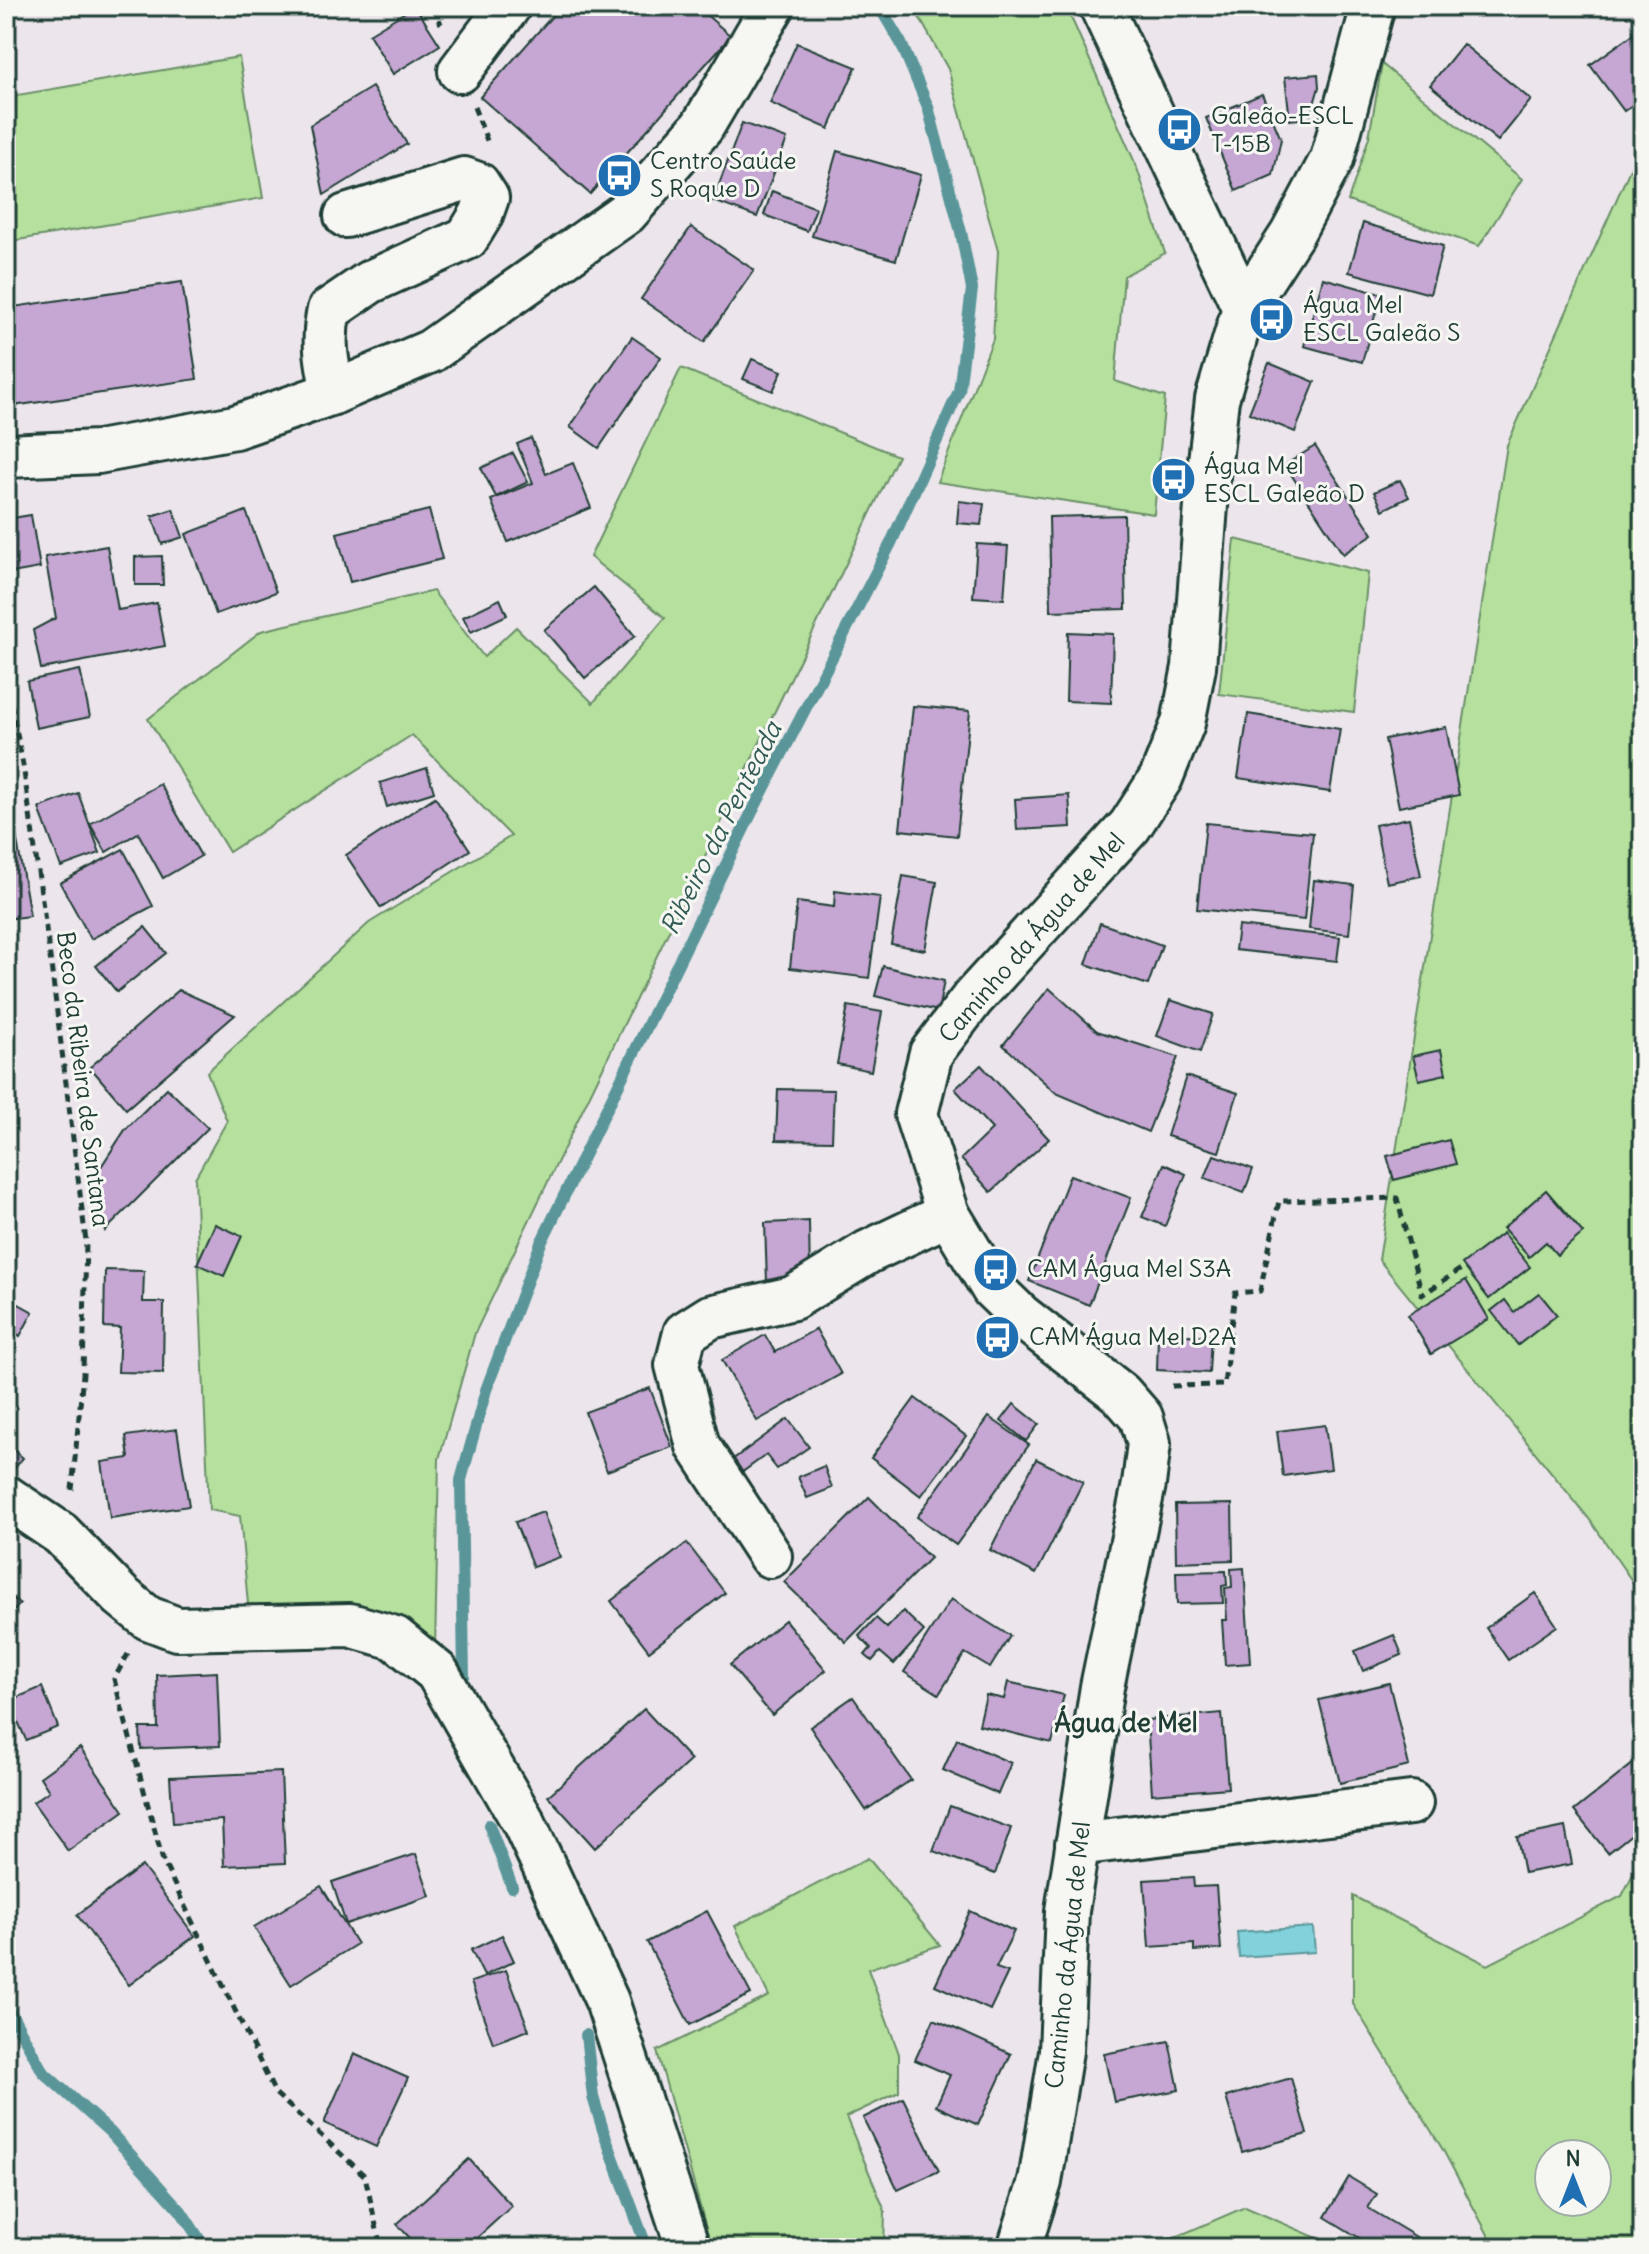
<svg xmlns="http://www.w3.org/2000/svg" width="1649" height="2254" font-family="Delius,sans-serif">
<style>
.green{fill:#b5e09d;stroke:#6a8e68;stroke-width:2;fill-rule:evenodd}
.water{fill:#82d2dc;stroke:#5a9699;stroke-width:2}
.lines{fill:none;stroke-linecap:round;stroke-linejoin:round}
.stream{stroke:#5a9699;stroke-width:12}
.building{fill:#c6a6d2;stroke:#1f3d34;stroke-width:2}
.minor-casing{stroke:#1f3d34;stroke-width:48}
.path{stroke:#1f3d34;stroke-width:5;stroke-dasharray:8 6;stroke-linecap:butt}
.minor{stroke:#f6f6f2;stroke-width:42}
.labels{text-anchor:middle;stroke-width:6;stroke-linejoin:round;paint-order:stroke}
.poi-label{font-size:24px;fill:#1f3d34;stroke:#f6f6f2;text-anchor:start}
.street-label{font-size:24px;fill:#1f3d34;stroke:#f6f6f2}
.water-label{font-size:26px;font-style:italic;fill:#335b56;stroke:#f6f6f2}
.neighbourhood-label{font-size:26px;font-weight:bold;fill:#1f3d34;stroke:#f6f6f2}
</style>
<rect width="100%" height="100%" fill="#ece6ec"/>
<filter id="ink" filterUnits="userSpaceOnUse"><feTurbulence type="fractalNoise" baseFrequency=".0125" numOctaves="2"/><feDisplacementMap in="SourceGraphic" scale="16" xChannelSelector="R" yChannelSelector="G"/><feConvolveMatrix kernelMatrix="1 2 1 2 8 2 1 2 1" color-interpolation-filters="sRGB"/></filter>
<g filter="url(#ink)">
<g class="green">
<path d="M913,6H1065L1074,24L1136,165L1165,253L1124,276L1115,381L1165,397L1154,514L937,482L993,339L998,251L948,69Z"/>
<path d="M239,57L263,198L6,242V97Z"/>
<path d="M1382,64L1522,179L1479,246L1348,201L1369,137Z"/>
<path d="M1643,140V1597L1590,1520L1379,1260L1507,445Z"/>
<path d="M681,368L898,456L475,1333L439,1459L435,1651L349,1605L248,1604L240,1516L209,1510L195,1178L227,1121L207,1072L369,923L511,836L412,735L229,852L148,719L261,631L433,591L484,657L516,627L593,703L665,618L590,557Z"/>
<path d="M1235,539L1368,573L1354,712L1219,694Z"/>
<path d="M1643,1854V2248H1493L1494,2246L1443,2150L1353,2004V1896L1488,1965L1622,1896ZM1597,2154V2202H1549V2154Z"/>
<path d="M868,1858L940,1945L868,1969L899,2054V2092L846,2117L885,2211L884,2248H715L710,2242L657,2051L769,1996L735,1926Z"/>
<path d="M1245,2207L1322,2240L1330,2248H1157L1155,2246Z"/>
</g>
<path class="water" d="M1313,1927L1315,1952L1239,1957L1237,1932Z"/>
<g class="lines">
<g class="stream">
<path d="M464,1677L461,1480L486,1390L541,1243L751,814L891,543L959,391L972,289L961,232L928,107L901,43L879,6"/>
<path d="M489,1825L512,1887"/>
<path d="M6,2004L43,2072L110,2132L181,2211L205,2248"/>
<path d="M586,2035L593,2097L603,2130L647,2248"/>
</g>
</g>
<g class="building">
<path d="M415,6L440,45L393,74L369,34Z"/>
<path d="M561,6H696L731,36L590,194L480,97Z"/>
<path d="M1643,27V62L1636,67L1643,77V97L1624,111L1590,65Z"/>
<path d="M797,43L856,67L829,129L770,103Z"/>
<path d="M1463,44L1531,100L1498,141L1430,85Z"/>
<path d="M1318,74L1319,87L1310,118L1290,120L1285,77Z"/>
<path d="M372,87L407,144L324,195L310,125Z"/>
<path d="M1262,94L1281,139L1273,175L1236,191L1206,118Z"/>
<path d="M742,123L787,139L757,217L713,201Z"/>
<path d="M837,151L921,175L896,260L812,236Z"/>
<path d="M772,191L816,208L807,231L764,215Z"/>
<path d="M1363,223L1443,246L1430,294L1349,272Z"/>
<path d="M691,227L754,270L704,342L641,299Z"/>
<path d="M1323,278L1381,294L1362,362L1304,346Z"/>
<path d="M182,282L197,379L6,407V308Z"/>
<path d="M632,337L661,357L599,448L570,427Z"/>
<path d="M752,359L782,371L773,391L743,379Z"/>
<path d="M1269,363L1315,382L1295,432L1249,413Z"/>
<path d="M531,438L546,474L573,463L591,508L508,542L491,500L533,483L517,444Z"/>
<path d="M1315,446L1373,534L1343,554L1285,465Z"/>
<path d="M513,453L528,482L496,497L481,468Z"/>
<path d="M1400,480L1409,497L1383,510L1374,492Z"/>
<path d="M959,501L984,504L981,525L957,523Z"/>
<path d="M173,509L183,537L162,544L152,516Z"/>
<path d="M429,510L442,559L350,582L337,533Z"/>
<path d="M246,511L276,592L216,614L186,534Z"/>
<path d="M31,515L40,568L6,574V519Z"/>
<path d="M1124,515L1126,609L1051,611L1049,517Z"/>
<path d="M977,544L1008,546L1004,599L973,597Z"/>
<path d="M107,546L118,610L157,603L165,646L41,669L33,630L56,618L45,557Z"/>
<path d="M162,556L163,585H135V557Z"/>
<path d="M594,587L635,636L585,678L544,630Z"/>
<path d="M500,599L507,615L471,632L463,617Z"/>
<path d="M1068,632L1113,634L1111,703L1066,701Z"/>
<path d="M80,670L90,717L36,728L27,681Z"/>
<path d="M913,706L970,711L957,836L900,830Z"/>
<path d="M1248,714L1340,729L1330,792L1238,778Z"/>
<path d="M1446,727L1459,795L1399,807L1385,739Z"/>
<path d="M427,768L434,792L387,807L380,783Z"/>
<path d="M160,784L201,856L163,878L138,833L106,852L90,824Z"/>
<path d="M78,793L100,853L61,867L39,808Z"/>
<path d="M1069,795L1071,827L1017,830L1015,799Z"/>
<path d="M435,797L470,850L381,908L346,855Z"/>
<path d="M1409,818L1421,876L1387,883L1375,825Z"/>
<path d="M14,823L30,916L6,919V825Z"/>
<path d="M1206,823L1313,833L1304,920L1197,909Z"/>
<path d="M123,849L153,906L91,939L60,883Z"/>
<path d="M903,876L937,882L925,950L891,944Z"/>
<path d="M1314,880L1354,885L1349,934L1309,929Z"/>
<path d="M835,891L880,897L869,978L790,968L797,902L834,907Z"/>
<path d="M1100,923L1162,945L1148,985L1086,964Z"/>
<path d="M1238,926L1340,937L1337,961L1235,950Z"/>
<path d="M145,927L166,953L117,992L96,966Z"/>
<path d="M883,966L944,981L938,1011L875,996Z"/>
<path d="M1049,988L1097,1031L1178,1057L1148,1132L1056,1093L1003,1045Z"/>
<path d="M179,990L235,1015L126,1109L90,1067Z"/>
<path d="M1170,1000L1213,1014L1200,1052L1157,1036Z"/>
<path d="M848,1006L882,1012L871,1071L837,1064Z"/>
<path d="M1441,1050L1446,1074L1419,1080L1413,1056Z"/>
<path d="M981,1065L1049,1139L991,1192L961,1159L992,1129L955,1089Z"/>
<path d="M1186,1076L1238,1093L1219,1152L1167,1136Z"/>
<path d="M167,1088L208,1128L105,1231L93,1179L125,1130Z"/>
<path d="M778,1089L834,1090L832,1141L776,1140Z"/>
<path d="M1449,1140L1456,1164L1394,1180L1387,1156Z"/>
<path d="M1214,1155L1253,1169L1244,1193L1205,1178Z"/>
<path d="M1164,1164L1186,1174L1165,1226L1142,1217Z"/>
<path d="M1070,1175L1131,1198L1089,1305L1029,1281Z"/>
<path d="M1546,1190L1583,1233L1557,1255L1546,1242L1529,1257L1503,1228Z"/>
<path d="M809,1221L810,1282L767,1283L765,1223Z"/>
<path d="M215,1224L242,1236L224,1276L197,1264Z"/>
<path d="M1503,1233L1530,1267L1489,1299L1462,1264Z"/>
<path d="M105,1270L144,1271L143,1302H164L163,1373L118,1372L120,1328L104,1327Z"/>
<path d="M1466,1280L1489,1319L1431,1354L1408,1315Z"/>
<path d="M1539,1293L1557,1315L1518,1345L1491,1311L1505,1300L1514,1312Z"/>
<path d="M6,1297L33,1312L20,1336L9,1329L6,1334Z"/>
<path d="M816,1329L841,1374L757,1421L722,1360L765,1335L775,1352Z"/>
<path d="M1158,1334L1211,1336L1209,1373L1157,1370Z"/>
<path d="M650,1388L672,1447L607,1471L585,1412Z"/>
<path d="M915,1398L966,1436L921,1496L871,1458Z"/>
<path d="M1014,1404L1039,1424L1026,1441L1001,1421Z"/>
<path d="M989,1417L1029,1445L956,1545L917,1517Z"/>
<path d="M788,1419L809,1447L777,1469L766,1455L741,1473L732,1460Z"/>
<path d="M1325,1425L1331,1469L1283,1476L1277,1431Z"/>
<path d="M177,1429L189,1506L110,1518L102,1462L129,1458L126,1436Z"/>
<path d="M6,1444L23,1458L6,1479Z"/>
<path d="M1036,1459L1083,1482L1036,1574L990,1550Z"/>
<path d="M824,1466L832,1488L807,1498L798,1477Z"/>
<path d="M869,1497L930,1558L846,1642L784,1582Z"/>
<path d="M1232,1504L1233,1560L1176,1562L1175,1505Z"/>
<path d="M543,1512L560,1557L533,1567L515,1522Z"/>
<path d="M687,1543L725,1593L649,1651L611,1601Z"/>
<path d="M1244,1568L1250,1663L1225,1665L1222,1620H1227L1225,1588L1232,1587L1231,1569Z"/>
<path d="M1226,1571L1227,1585L1222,1586L1223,1603L1177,1604L1176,1572Z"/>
<path d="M6,1592L20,1604L6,1619Z"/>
<path d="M1535,1593L1557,1626L1508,1660L1486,1628Z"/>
<path d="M951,1599L1010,1636L990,1668L965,1653L939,1694L904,1672Z"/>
<path d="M903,1611L924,1631L894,1664L880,1652L872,1661L865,1655L871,1648L859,1636L876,1618L887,1628Z"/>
<path d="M785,1620L826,1670L772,1715L730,1665Z"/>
<path d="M1394,1635L1402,1655L1363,1671L1355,1651Z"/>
<path d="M217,1672L220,1746L141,1749L140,1728H158L157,1675Z"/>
<path d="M1008,1682L1064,1695L1052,1743L979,1725L986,1695L1004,1699Z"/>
<path d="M1389,1683L1409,1766L1340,1783L1319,1700Z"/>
<path d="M42,1687L58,1727L26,1740L9,1701Z"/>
<path d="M853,1697L911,1780L866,1810L810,1727Z"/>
<path d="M644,1709L691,1760L595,1848L548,1796Z"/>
<path d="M1222,1713L1228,1788L1152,1794L1147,1720Z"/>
<path d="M957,1739L1011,1763L998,1794L943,1770Z"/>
<path d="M80,1748L124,1811L68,1851L33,1802L49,1791L40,1777Z"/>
<path d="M1634,1763L1643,1774V1825L1608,1853L1574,1811Z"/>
<path d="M281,1772L285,1863L224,1866L222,1820L173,1823L170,1777Z"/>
<path d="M950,1806L1011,1828L995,1874L933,1851Z"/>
<path d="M1565,1827L1572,1864L1524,1873L1517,1837Z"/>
<path d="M416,1854L430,1896L346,1924L332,1882Z"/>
<path d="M142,1866L195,1936L129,1985L77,1915Z"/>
<path d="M1193,1877L1194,1887L1216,1886L1221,1949L1194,1951V1944L1149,1947L1144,1880Z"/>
<path d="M321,1886L357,1944L291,1985L254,1927Z"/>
<path d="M707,1911L751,1994L690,2025L647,1942Z"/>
<path d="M970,1911L1014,1931L996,1968L1008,1972L990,2010L935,1985Z"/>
<path d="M502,1935L514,1961L484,1976L471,1950Z"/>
<path d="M506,1970L529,2030L493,2043L471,1982Z"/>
<path d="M934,2019L1011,2054L978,2125L936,2106L950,2075L915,2060Z"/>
<path d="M1169,2041L1179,2090L1114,2102L1104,2054Z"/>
<path d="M354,2054L408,2078L376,2147L324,2123Z"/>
<path d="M1291,2078L1307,2134L1242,2152L1226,2097Z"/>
<path d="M903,2098L939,2171L898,2190L863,2118Z"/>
<path d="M469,2159L512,2206L466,2248H419L397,2224Z"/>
<path d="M1349,2177L1377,2194L1368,2208L1428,2244L1425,2248H1376L1325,2217Z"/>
</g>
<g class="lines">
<defs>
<g id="minor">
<path d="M1101,6L1244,308"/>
<path d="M460,71L509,6"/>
<path d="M333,393C327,363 322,340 329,310L370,282L467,238L481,215L487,198L478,184L464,179L346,216"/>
<path d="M6,456L98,452L235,427L333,393L431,351L626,213L702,127L773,6"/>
<path d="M6,1497L61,1534L121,1596L148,1618L177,1629L350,1625L395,1638L437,1672L524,1823L607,2001L688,2248"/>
<path d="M770,1556L698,1446L677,1365L685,1333L710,1317L793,1298L868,1252L948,1214"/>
<path d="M1077,1844L1411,1803"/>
<path d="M1019,2248L1040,2182L1061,2051L1067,1911L1102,1687L1144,1484L1149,1443L1141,1417L1121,1394L1021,1316L993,1289L948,1214L916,1114L931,1053L973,998L1130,826L1161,778L1183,723L1194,667L1208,479L1217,399L1244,308L1292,234L1332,159L1373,6"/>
</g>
</defs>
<use href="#minor" class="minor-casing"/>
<g class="path">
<path d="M434,6L441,24"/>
<path d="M474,107L488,143"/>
<path d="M6,677L23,765L50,957L86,1241L83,1374L72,1490"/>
<path d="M1172,1386L1224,1385L1235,1293L1260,1291L1279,1201L1397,1198L1422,1295L1461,1269"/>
<path d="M128,1654L114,1679L163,1861L275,2093L365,2176L381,2248"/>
</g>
<use href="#minor" class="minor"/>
</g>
</g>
<defs>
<symbol id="bus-disc" viewBox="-11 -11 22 22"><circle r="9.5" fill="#1f6fb2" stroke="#f6f6f2"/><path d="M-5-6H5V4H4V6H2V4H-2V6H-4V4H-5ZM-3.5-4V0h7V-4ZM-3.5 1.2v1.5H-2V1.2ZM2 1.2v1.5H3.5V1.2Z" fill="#fff"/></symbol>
</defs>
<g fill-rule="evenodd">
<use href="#bus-disc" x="1154" y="104" width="51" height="51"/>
<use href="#bus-disc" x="594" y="150" width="51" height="51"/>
<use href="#bus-disc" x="1246" y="294" width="51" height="51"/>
<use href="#bus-disc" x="1148" y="454" width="51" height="51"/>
<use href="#bus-disc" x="970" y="1244" width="51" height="51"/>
<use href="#bus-disc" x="972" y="1312" width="51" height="51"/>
</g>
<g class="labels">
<g class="poi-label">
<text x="1211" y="124">Galeão-ESCL<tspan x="1211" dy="28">T-15B</tspan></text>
<text x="650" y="169">Centro Saúde<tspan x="650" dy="28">S Roque D</tspan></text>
<text x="1303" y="313">Água Mel<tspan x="1303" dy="28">ESCL Galeão S</tspan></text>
<text x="1204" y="474">Água Mel<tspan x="1204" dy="28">ESCL Galeão D</tspan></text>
<text x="1027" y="1277">CAM Água Mel S3A</text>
<text x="1029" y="1345">CAM Água Mel D2A</text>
</g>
<g class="street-label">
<text transform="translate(1032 938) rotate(-49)" y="8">Caminho da Água de Mel</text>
<text transform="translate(83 1079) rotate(83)" y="8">Beco da Ribeira de Santana</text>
<text transform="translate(1068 1955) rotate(-84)" y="8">Caminho da Água de Mel</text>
</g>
<g class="water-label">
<text transform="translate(721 828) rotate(-63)" y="9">Ribeiro da Penteada</text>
</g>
<g class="neighbourhood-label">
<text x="1126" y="1732">Água de Mel</text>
</g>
</g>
<rect width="1649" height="2254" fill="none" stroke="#f6f6f2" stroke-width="32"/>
<rect x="16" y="16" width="1617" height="2222" fill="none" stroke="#1f3d34" stroke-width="3" filter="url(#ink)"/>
<g transform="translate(1573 2178)"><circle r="38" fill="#f6f6f2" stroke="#a0aca6" stroke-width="2"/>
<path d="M0-6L14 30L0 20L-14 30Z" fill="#1f6fb2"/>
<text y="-12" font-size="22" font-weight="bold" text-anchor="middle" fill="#1f3d34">N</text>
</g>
</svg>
